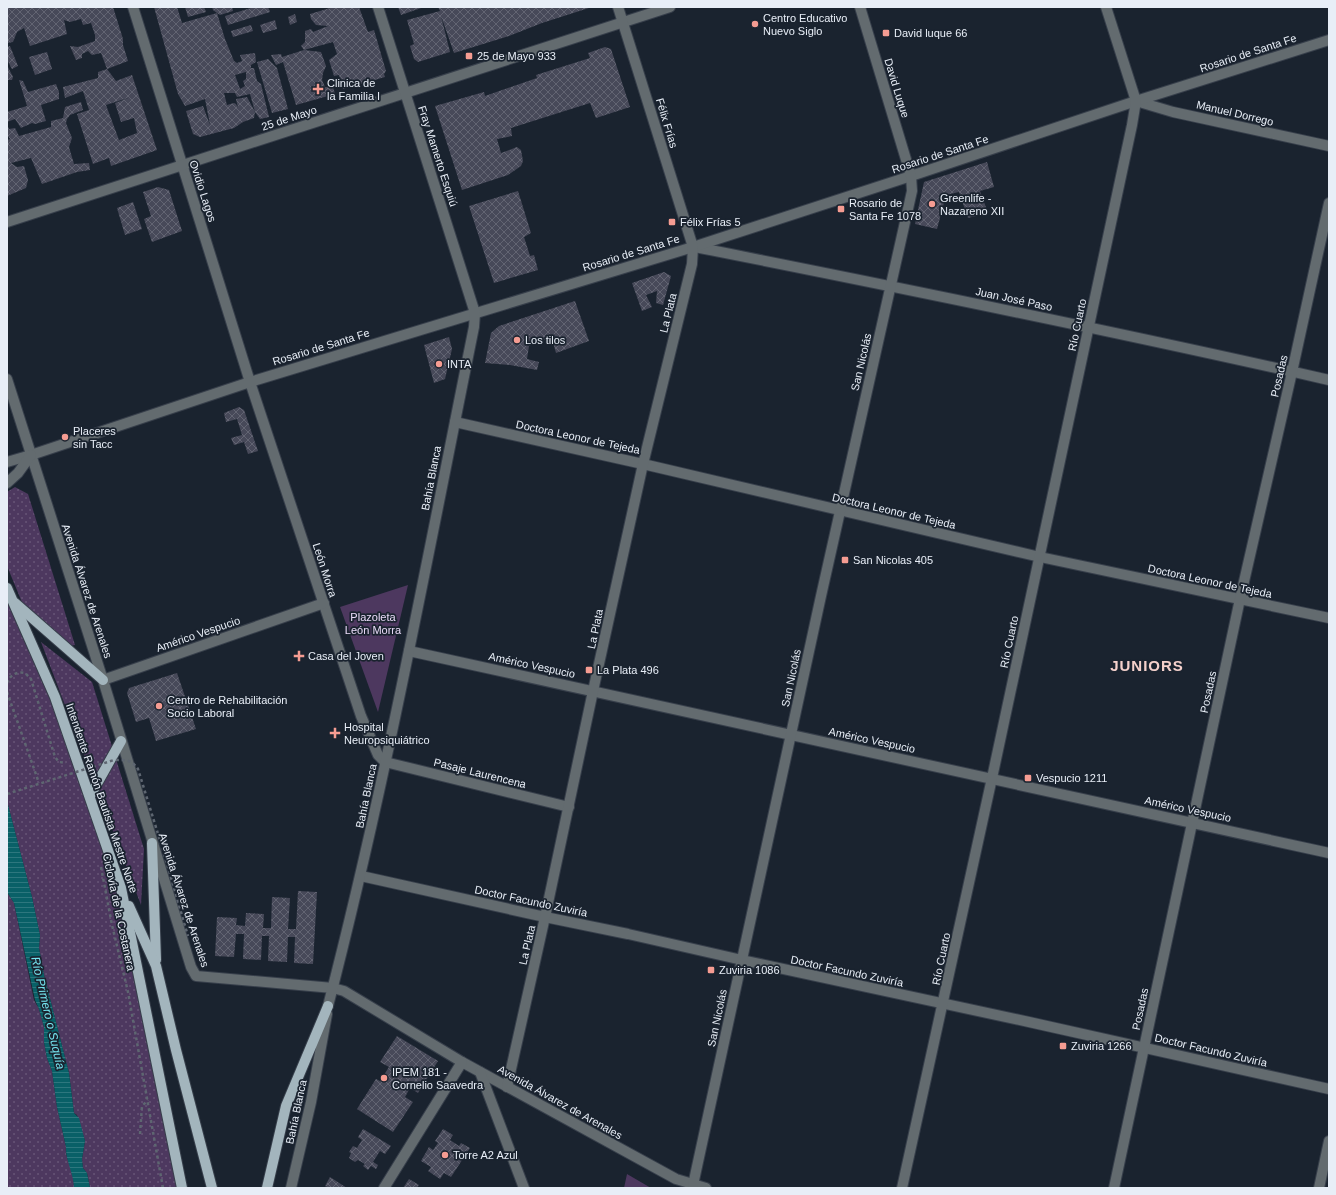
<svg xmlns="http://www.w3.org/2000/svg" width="1336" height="1195" font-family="Helvetica,sans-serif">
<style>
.grass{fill:url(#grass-dots)}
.park{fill:#4d385f}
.water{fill:url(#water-rules)}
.building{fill:url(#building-cross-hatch);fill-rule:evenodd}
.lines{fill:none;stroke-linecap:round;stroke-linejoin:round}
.minor-casing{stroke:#373f4b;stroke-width:12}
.tertiary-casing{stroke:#373f4b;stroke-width:12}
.primary-casing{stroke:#373f4b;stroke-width:12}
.path{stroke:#5e6671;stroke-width:2.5;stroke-dasharray:3 3;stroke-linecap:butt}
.minor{stroke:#636b6f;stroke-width:10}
.tertiary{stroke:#636b6f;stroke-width:10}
.primary{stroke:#a3b5bd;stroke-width:10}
.path-bridge{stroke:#5e6671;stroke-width:2.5;stroke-dasharray:3 3;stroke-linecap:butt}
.poi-dot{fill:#f59c92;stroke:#1a232f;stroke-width:1.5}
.labels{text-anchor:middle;stroke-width:3.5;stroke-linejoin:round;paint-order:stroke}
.poi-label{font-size:11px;fill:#e8eef7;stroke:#1a232f;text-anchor:start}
.street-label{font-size:11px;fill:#e8eef7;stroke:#1a232f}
.park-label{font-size:11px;fill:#eadbf8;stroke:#1a232f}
.water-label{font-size:12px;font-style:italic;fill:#74e4ef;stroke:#1a232f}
.district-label{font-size:15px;font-weight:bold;letter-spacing:1px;fill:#f4d1cc;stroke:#1a232f}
</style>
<defs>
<pattern id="grass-dots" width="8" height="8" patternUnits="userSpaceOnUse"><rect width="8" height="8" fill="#4d385f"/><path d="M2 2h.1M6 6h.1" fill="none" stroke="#675577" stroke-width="1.8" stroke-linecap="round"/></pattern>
<pattern id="water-rules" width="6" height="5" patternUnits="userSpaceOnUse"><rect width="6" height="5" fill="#096067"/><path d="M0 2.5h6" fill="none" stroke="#2d777e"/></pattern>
<pattern id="building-cross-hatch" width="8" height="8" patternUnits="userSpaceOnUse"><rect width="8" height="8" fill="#474959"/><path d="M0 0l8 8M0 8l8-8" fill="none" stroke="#626472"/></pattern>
</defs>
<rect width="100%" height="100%" fill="#1a232f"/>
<g class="grass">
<path d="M15,487L28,494L75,645L64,647L26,612L7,566V492Z"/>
<path d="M7,588L55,697L121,888L182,1188H90L87,1173L83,1168L82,1159L85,1141L77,1115L74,1113L69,1073L44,975L39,948L40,935L32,897L7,801Z"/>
<path d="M41,642L92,682L144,849L141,905Z"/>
<path d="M7,892L14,903L34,1000L39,1009L44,1027V1042L47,1058L52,1071L57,1107L66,1147C65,1156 69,1161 71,1169C73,1175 74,1181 74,1188H7Z"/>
</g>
<g class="park">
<path d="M408,585L378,712L340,607Z"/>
<path d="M627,1174L651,1188H624Z"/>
</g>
<path class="water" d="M7,801L32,897L40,935L39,948L44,975L69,1073L74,1113L79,1118L85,1141L82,1159L83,1168L87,1173L90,1188H74C74,1174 65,1159 66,1147L57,1107L52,1071L47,1058L44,1042V1027L39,1009L35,1000L14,903L7,892Z"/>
<g class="building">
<path d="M7,7H113L123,39V45L128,61L107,69L116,81L132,75L157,150L111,166L109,158L93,164L77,114L89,110L83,91L65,98L63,87L98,78V72L107,69L101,53L92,55L88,51L82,54V58L76,60L70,46L78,47L95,41V35L91,23L83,25L81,19L70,22L64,20L67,34L30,46L24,28L17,32L13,42L8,43L7,39ZM131,97L115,103L121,122L134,118L137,133L119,140L106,105Z"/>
<path d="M154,7H177L182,23L217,13L213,10L212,7H232L233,11L220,15L217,13L225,39L234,61L237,63L242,61L240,55L255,53L256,62L251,65V68H254L257,81L261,84L269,117L260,119L255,112L254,118L243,122L234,128L200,137L193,134L186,111L203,106L210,125L205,99L185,106L178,94ZM246,72V79L243,81L245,86L240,89L235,75ZM224,93H235L237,97L250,94L255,112L247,97L236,99L238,108L236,104L234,103L227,105Z"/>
<path d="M185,7H204L206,12L188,17Z"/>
<path d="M254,7H268L270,12L228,25L225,16Z"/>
<path d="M330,7H359L368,32L374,30L386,71L384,74L385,77L343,89L339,75L334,76L329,60L337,54L333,42L304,50L301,46L305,42V31L311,29L313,32L328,26L316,25L311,19L310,14L330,8Z"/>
<path d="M398,7H424L401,15Z"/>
<path d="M438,7H592L542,23L509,36L454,53L441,16L450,52L418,62L414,59L410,46L414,44L407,20L440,11Z"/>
<path d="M295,14L297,22L290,25L288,17Z"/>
<path d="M275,20L277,29L263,33L260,25Z"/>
<path d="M251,25L253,31L233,37L231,31Z"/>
<path d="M10,46L18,66L12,69L7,60V47Z"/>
<path d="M605,47L611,49L630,107L596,118L590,103L511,128L512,136L497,139L501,153L517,147L521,150L523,161L521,166L508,175L462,190L435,106L484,92L485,96L537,78L536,75L590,58L588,53Z"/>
<path d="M304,50L321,52L326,66L323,73L322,80L325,87H333L335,94L296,105L283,62L276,65L271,55L281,54L282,57Z"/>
<path d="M47,52L52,69L35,75L29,57Z"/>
<path d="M268,59L277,68L288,109L272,113L257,62Z"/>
<path d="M7,65L13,77L12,80H7Z"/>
<path d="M19,80L23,81L28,92L56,84L59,92V99L41,105L46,121L35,124L32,123L21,128L15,119L7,122V112L27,106Z"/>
<path d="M81,102L83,110L70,115L67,119L66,123L72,138L69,147L74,164L89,163L90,170L77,172L42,184L31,158L11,163L17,167L24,166L28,180L26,188L7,196V140L10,139L7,134V125L9,129L15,128L19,136L51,127V121L63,118L65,107Z"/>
<path d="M987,162L994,187L980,191L988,213L968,218L959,192L946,195L937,229L915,224L924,182Z"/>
<path d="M158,187L169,190L182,231L152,242L144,219L151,216L143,192Z"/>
<path d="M518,191L531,233L524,237L530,256L534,255L538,270L494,283L469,206Z"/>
<path d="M133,202L142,229L125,235L117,208Z"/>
<path d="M664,272L671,276L663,305L656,303L657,291L646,295L652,307L642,311L632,283Z"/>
<path d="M575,301L589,341L556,353L552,339L539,341L529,346L527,359L539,362L537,370L510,365L485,363L491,333L499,326Z"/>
<path d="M449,337L452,349L445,379L434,383L424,345Z"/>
<path d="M239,407L244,410L258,451L248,454L244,442L234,445L231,438L242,435L237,419L226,422L224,413Z"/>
<path d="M177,673L196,729L156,741L149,718L136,722L127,693L129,688Z"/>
<path d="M298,891L317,892L313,964L294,963L295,937H288L287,962L268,961L269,936H262L261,960L243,959L244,934H236L234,957L215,956L217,917L237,918L236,925L245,926L246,913L264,914L263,928H271L272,897L290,898L288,929H296Z"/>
<path d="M397,1036L438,1061L418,1093L410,1088L405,1097L413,1102L393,1132L357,1109L376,1079L380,1081L389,1067L380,1062Z"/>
<path d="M363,1129L391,1146L385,1154L380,1151L373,1162L378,1165L376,1169L371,1166L368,1170L363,1166L365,1164L358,1160L355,1162L349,1158L351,1153L349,1152L353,1146L357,1148L362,1140L358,1137Z"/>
<path d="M443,1129L453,1135L450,1140L459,1146L461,1143L470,1148L451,1177L444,1173L440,1179L428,1171L431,1167L421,1161L429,1147L433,1150L438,1143L435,1141Z"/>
<path d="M330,1177L347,1188H329L325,1186Z"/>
<path d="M409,1179L419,1185L417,1188H403Z"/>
</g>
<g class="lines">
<defs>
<g id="minor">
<path d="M133,7L250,382L361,716L378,755L385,762L569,807"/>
<path d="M1136,101L1173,112L1329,146"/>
<path d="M7,222L670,7"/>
<path d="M695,247C907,289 1118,332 1329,380"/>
<path d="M7,379L103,680L191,967L196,976L333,988L344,991L462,1062L676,1179L706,1188"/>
<path d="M455,422L643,464L1040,557L1329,618"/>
<path d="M31,455L250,382L693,247L911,176L1136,101L1329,40"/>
<path d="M409,651L1329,853"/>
<path d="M103,680L324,603"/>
<path d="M361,876L545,917L628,934L742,960L1029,1022L1329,1089"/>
<path d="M480,1072L524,1188"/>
<path d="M507,1087L545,917L593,691L643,464L692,264L693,247L618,7"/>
<path d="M693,1185L821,596L912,191L911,176L860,7"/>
<path d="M291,1188L311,1102L327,1014"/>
<path d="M384,1188L462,1062"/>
<path d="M902,1188L992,778L1132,125L1136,101L1106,7"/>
<path d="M1114,1188L1240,599L1292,372L1329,203"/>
<path d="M1319,1188L1329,1141"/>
</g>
<g id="tertiary">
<path d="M7,462L31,455"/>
<path d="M7,483L18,473L31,455"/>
<path d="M328,1006C386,782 428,554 474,327L475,313L378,7"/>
</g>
<g id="primary">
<path d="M7,588L55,697L121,888L182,1188"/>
<path d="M15,603L103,680"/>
<path d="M90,796L121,741"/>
<path d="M152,843L156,960"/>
<path d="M129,906L156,966L176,1050L212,1188"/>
<path d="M267,1188L286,1106L328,1006"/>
</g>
</defs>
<use href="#minor" class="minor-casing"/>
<use href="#tertiary" class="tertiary-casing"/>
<use href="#primary" class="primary-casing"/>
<g class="path">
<path d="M7,683C10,675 17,671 25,673L31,679L55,757L59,762L66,763"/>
<path d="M7,692L39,783"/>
<path d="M101,867L112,925L128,992L163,1188"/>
<path d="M140,1134L142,1106L148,1100"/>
</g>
<use href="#minor" class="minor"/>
<use href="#tertiary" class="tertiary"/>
<use href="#primary" class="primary"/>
<path class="path-bridge" d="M7,794L114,760C125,760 131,759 138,769L163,850L188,936"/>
</g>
<g class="poi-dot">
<circle cx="755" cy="24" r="4"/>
<rect x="882" y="29" width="8" height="8" rx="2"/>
<rect x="465" y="52" width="8" height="8" rx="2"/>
<path d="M316 83h4v4h4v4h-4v4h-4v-4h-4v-4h4z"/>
<circle cx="932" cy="204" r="4"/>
<rect x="837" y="205" width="8" height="8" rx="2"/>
<rect x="668" y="218" width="8" height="8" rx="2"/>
<circle cx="517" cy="340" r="4"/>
<circle cx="439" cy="364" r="4"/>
<circle cx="65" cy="437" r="4"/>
<rect x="841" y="556" width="8" height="8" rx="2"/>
<path d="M297 650h4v4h4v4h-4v4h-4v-4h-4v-4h4z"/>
<rect x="585" y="666" width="8" height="8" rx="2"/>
<circle cx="159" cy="706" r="4"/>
<path d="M333 727h4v4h4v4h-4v4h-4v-4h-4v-4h4z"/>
<rect x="1024" y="774" width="8" height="8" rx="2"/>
<rect x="707" y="966" width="8" height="8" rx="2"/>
<rect x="1059" y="1042" width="8" height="8" rx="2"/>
<circle cx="384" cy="1078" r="4"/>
<circle cx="445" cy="1155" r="4"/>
</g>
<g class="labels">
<g class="poi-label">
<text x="763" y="22">Centro Educativo<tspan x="763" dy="13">Nuevo Siglo</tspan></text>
<text x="894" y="37">David luque 66</text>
<text x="477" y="60">25 de Mayo 933</text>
<text x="327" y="87">Clinica de<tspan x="327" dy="13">la Familia I</tspan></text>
<text x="940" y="202">Greenlife -<tspan x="940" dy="13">Nazareno XII</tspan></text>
<text x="849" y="207">Rosario de<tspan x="849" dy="13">Santa Fe 1078</tspan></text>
<text x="680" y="226">Félix Frías 5</text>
<text x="525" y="344">Los tilos</text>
<text x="447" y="368">INTA</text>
<text x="73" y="435">Placeres<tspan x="73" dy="13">sin Tacc</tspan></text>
<text x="853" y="564">San Nicolas 405</text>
<text x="308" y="660">Casa del Joven</text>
<text x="597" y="674">La Plata 496</text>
<text x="167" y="704">Centro de Rehabilitación<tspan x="167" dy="13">Socio Laboral</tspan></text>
<text x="344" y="731">Hospital<tspan x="344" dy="13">Neuropsiquiátrico</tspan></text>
<text x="1036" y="782">Vespucio 1211</text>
<text x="719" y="974">Zuviria 1086</text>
<text x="1071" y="1050">Zuviria 1266</text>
<text x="392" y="1076">IPEM 181 -<tspan x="392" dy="13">Cornelio Saavedra</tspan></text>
<text x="453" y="1159">Torre A2 Azul</text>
</g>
<g class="street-label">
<text transform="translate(1248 53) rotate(-18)" y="4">Rosario de Santa Fe</text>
<text transform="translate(897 88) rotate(73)" y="4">David Luque</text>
<text transform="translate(1235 113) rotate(13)" y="4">Manuel Dorrego</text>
<text transform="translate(289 118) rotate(-18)" y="4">25 de Mayo</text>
<text transform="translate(667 123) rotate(73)" y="4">Félix Frías</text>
<text transform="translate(940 154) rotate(-18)" y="4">Rosario de Santa Fe</text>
<text transform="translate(438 156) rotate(72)" y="4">Fray Mamerto Esquiú</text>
<text transform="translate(203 191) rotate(72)" y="4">Ovidio Lagos</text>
<text transform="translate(631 253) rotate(-17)" y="4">Rosario de Santa Fe</text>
<text transform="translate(1014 299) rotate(12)" y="4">Juan José Paso</text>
<text transform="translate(668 313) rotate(-76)" y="4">La Plata</text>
<text transform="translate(1077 325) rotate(-78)" y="4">Río Cuarto</text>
<text transform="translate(321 347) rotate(-17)" y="4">Rosario de Santa Fe</text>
<text transform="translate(861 362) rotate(-77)" y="4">San Nicolás</text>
<text transform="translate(1279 376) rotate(-77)" y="4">Posadas</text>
<text transform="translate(578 437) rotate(12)" y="4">Doctora Leonor de Tejeda</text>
<text transform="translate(431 478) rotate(-79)" y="4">Bahía Blanca</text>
<text transform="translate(894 511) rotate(13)" y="4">Doctora Leonor de Tejeda</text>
<text transform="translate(325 570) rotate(72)" y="4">León Morra</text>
<text transform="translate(1210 581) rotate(12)" y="4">Doctora Leonor de Tejeda</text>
<text transform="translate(87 591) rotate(72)" y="4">Avenida Álvarez de Arenales</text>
<text transform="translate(595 629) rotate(-78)" y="4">La Plata</text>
<text transform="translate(198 634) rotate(-19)" y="4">Américo Vespucio</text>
<text transform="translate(1009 642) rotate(-78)" y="4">Río Cuarto</text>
<text transform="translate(532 665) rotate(12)" y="4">Américo Vespucio</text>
<text transform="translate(791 678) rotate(-78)" y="4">San Nicolás</text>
<text transform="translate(1208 692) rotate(-78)" y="4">Posadas</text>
<text transform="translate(872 740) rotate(12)" y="4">Américo Vespucio</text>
<text transform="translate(480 773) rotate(14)" y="4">Pasaje Laurencena</text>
<text transform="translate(366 796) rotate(-78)" y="4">Bahía Blanca</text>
<text transform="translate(102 798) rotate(71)" y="4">Intendente Ramón Bautista Mestre Norte</text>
<text transform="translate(1188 809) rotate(12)" y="4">Américo Vespucio</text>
<text transform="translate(184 900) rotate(72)" y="4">Avenida Álvarez de Arenales</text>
<text transform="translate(531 901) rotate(12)" y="4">Doctor Facundo Zuviría</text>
<text transform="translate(119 912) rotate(78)" y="4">Ciclovía de la Costanera</text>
<text transform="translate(527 945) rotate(-77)" y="4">La Plata</text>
<text transform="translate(941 959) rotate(-78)" y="4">Río Cuarto</text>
<text transform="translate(847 971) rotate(12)" y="4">Doctor Facundo Zuviría</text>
<text transform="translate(1140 1009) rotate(-78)" y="4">Posadas</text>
<text transform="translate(717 1018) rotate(-78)" y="4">San Nicolás</text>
<text transform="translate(1211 1050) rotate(13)" y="4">Doctor Facundo Zuviría</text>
<text transform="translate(560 1102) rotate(29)" y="4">Avenida Álvarez de Arenales</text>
<text transform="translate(296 1112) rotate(-78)" y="4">Bahía Blanca</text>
</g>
<g class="park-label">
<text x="373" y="621">Plazoleta<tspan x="373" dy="13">León Morra</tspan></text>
</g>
<g class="water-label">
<text transform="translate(48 1013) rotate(77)" y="4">Río Primero o Suquía</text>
</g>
<g class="district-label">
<text x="1147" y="671">JUNIORS</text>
</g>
</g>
<rect width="1336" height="1195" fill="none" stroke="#e8eef7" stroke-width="16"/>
</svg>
